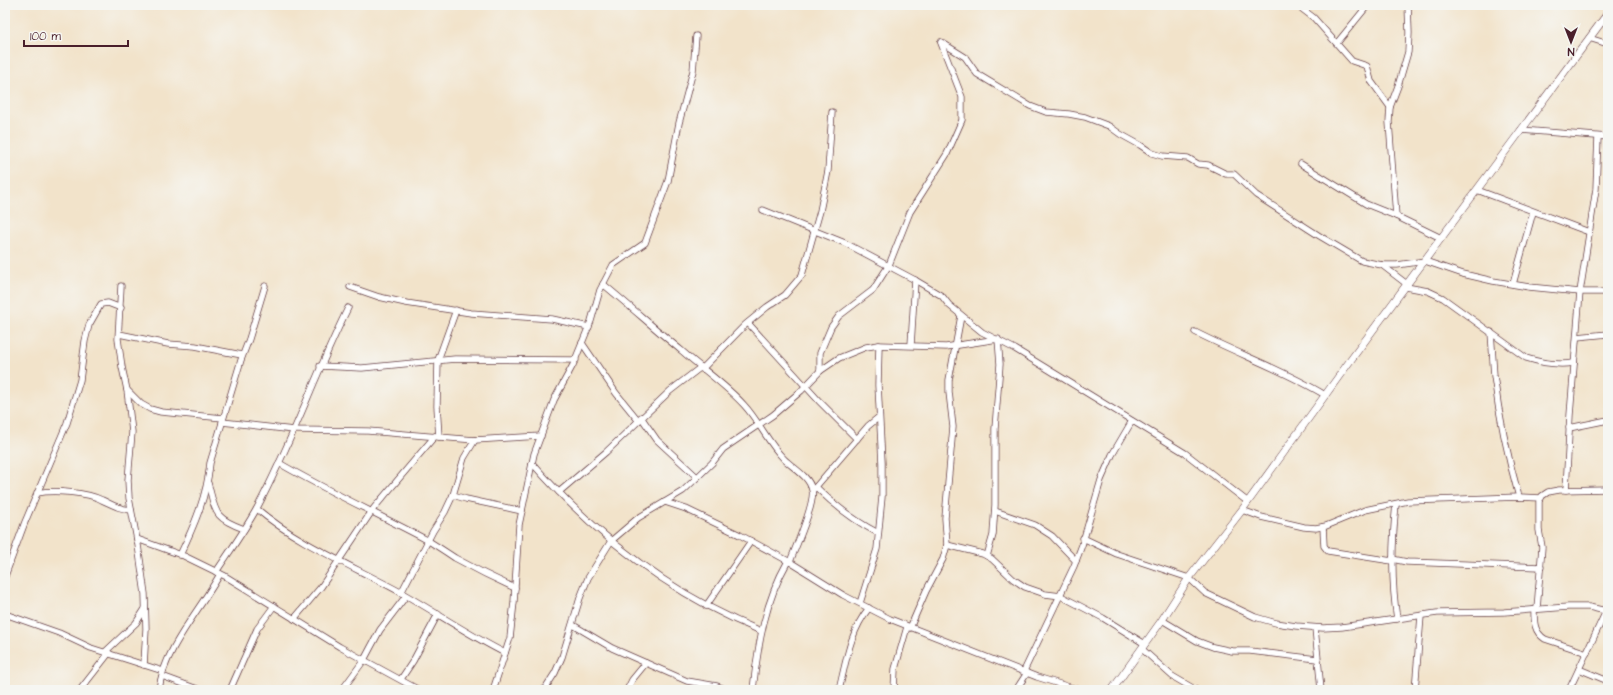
<svg xmlns="http://www.w3.org/2000/svg" width="1613" height="695" font-family="'Architects Daughter',sans-serif">
<style>
.lines{fill:none;stroke-linecap:round;stroke-linejoin:round}
.minor-casing{stroke:#633c43;stroke-width:7}
.tertiary-casing{stroke:#633c43;stroke-width:8}
.minor{stroke:#fff;stroke-width:5.5}
.tertiary{stroke:#fff;stroke-width:7}
</style>
<rect width="100%" height="100%" fill="#f6f6f2"/>
<filter id="ink" filterUnits="userSpaceOnUse"><feTurbulence type="fractalNoise" baseFrequency=".025" numOctaves="2"/><feDisplacementMap in="SourceGraphic" scale="8" xChannelSelector="R" yChannelSelector="G"/><feConvolveMatrix kernelMatrix="1 2 1 2 8 2 1 2 1" color-interpolation-filters="sRGB"/></filter>
<filter id="wash" filterUnits="userSpaceOnUse"><feTurbulence type="fractalNoise" baseFrequency=".012" numOctaves="4" result="noise"/><feDisplacementMap in="SourceGraphic" scale="16" xChannelSelector="R" yChannelSelector="G"/><feGaussianBlur stdDeviation="0.9" result="paint"/><feColorMatrix in="noise" values="0 0 0 0 0 0 0 0 0 0 0 0 0 0 0 0 0 1.4 0 .05"/><feComposite in="paint" operator="in"/></filter>
<g filter="url(#wash)">
<rect width="100%" height="100%" fill="#f2e3ca"/>
</g>
<g filter="url(#ink)">
<g class="lines">
<defs>
<g id="minor">
<path d="M1297,5L1314,18L1352,61L1367,66L1371,81L1390,107"/>
<path d="M1589,38L1608,44"/>
<path d="M941,42L965,57L977,74L1030,106L1046,112L1069,114L1085,117L1109,126L1120,134L1140,145L1152,153L1162,156L1188,158L1198,164L1208,165L1226,174H1234L1256,195L1318,235L1362,261L1382,265H1397L1425,261L1463,274L1493,281L1529,287L1580,292H1608"/>
<path d="M1337,43L1368,5"/>
<path d="M1521,130L1608,137"/>
<path d="M1301,164L1366,204L1396,216L1441,238"/>
<path d="M1477,190L1589,232"/>
<path d="M763,210L845,243L915,280L942,296L949,305L982,332L1015,349L1185,453L1248,502"/>
<path d="M1396,216L1389,122L1390,107L1398,86L1408,52L1409,33L1408,5"/>
<path d="M1382,265L1408,285"/>
<path d="M603,284C630,306 655,329 682,351C702,369 726,385 744,405C759,421 768,443 784,459C793,468 809,476 812,490C816,502 795,548 790,562"/>
<path d="M1513,284L1533,212"/>
<path d="M121,286L118,339L122,367L127,390L132,432L128,480L129,498L138,545L145,594L146,629L144,665"/>
<path d="M350,287L379,297L406,303L471,313L552,319L589,327"/>
<path d="M1406,287L1428,291L1443,298L1526,358C1542,363 1557,366 1574,363"/>
<path d="M748,323L819,401L857,439"/>
<path d="M1195,332C1238,354 1284,370 1325,395"/>
<path d="M1491,332C1492,347 1493,361 1494,376C1499,416 1508,458 1519,497"/>
<path d="M119,334L168,344L195,346L242,355"/>
<path d="M1577,337L1608,334"/>
<path d="M582,343L616,393L638,420"/>
<path d="M911,345L915,280"/>
<path d="M320,366L362,368L455,359L576,360"/>
<path d="M702,369L745,325L767,307L785,295L802,275L820,211L828,171L832,112"/>
<path d="M820,371V353L831,327L839,316L873,290L889,265L910,212L947,154L962,120V97L941,43"/>
<path d="M127,390L141,404L150,409L161,412L223,418"/>
<path d="M641,417L657,440L697,477"/>
<path d="M222,422L294,430L368,431L475,440L541,436"/>
<path d="M1569,428L1608,420"/>
<path d="M439,437L437,406L438,360L456,310"/>
<path d="M279,463C327,491 378,514 427,540C437,546 446,552 455,558C475,569 495,579 515,588"/>
<path d="M532,463C595,535 672,595 761,631"/>
<path d="M208,483C216,512 213,518 244,529"/>
<path d="M816,487C834,505 855,521 878,533"/>
<path d="M813,490L868,426L879,417"/>
<path d="M1566,490L1570,415L1580,292L1596,189L1598,137"/>
<path d="M559,492L606,452L670,391L701,367"/>
<path d="M37,493C54,490 87,492 102,500C115,506 117,508 131,510"/>
<path d="M453,495L466,499L522,511"/>
<path d="M665,502L686,509L740,535L790,562L843,595L890,619L1037,677L1079,690"/>
<path d="M1396,504C1392,542 1391,581 1397,619"/>
<path d="M257,509C298,544 355,567 402,593C437,613 469,635 505,653"/>
<path d="M1242,510L1261,517L1304,527L1316,528L1326,526L1365,510L1408,501L1519,497L1541,498"/>
<path d="M995,511L1035,525L1052,536L1076,561"/>
<path d="M1323,527L1324,546L1328,551L1392,561"/>
<path d="M1083,538L1117,554L1189,578L1205,593L1255,617L1276,623L1296,626L1323,628L1342,627L1437,613L1504,612L1568,607H1589L1606,611"/>
<path d="M137,539L184,556L225,576L340,647L419,690"/>
<path d="M947,545L983,554L992,559L1013,579L1025,587L1045,594L1061,596L1103,618L1145,644"/>
<path d="M180,555C194,526 207,496 210,463L241,360L249,339L265,286"/>
<path d="M1392,559L1407,562L1541,567"/>
<path d="M216,572C230,551 245,530 257,508C292,443 315,374 348,308"/>
<path d="M5,576L25,522L67,423L80,380L85,341L89,325L101,304L108,303L121,308"/>
<path d="M401,593L433,531L445,512L453,495L464,458L475,440"/>
<path d="M860,603L877,549L882,497V463L878,385L879,345"/>
<path d="M706,606L751,541"/>
<path d="M1537,609L1542,547L1539,530V501L1542,496L1548,492L1559,490L1608,489"/>
<path d="M1534,610C1534,622 1534,632 1545,639L1587,653"/>
<path d="M5,614L59,633L91,648L163,671"/>
<path d="M294,619L321,587L374,508L435,436"/>
<path d="M1162,620L1197,641L1213,647L1232,651H1250L1317,659"/>
<path d="M573,625L612,648L687,681L717,686L727,690"/>
<path d="M910,628L926,591L943,559L947,545L945,518L953,427L949,392V380L961,316"/>
<path d="M1315,628L1321,690"/>
<path d="M1142,649L1172,676L1196,690"/>
<path d="M105,652L136,623L145,609"/>
<path d="M1579,669L1608,681"/>
<path d="M1024,671L1074,566L1082,545L1101,480L1112,455L1132,421"/>
<path d="M162,676L200,690"/>
<path d="M401,679L413,661L438,614"/>
<path d="M80,690L109,653"/>
<path d="M159,690C163,650 201,609 220,574"/>
<path d="M230,690L257,629L274,606"/>
<path d="M342,690L364,660L380,630L406,596"/>
<path d="M493,690L510,638L514,602L519,525L534,454L554,400L573,365L591,321L600,290L613,265L645,243L668,181L679,123L693,71L696,36"/>
<path d="M544,690L555,673L562,657L580,598L588,578L611,541L638,518L683,491L712,463L723,449L773,415L801,391L820,371L839,358L866,347L879,345L946,347L998,339L1000,364L995,429V505L993,535L987,556"/>
<path d="M627,690L632,680L646,663"/>
<path d="M753,690C758,644 765,601 788,561"/>
<path d="M839,690C846,662 850,631 869,608"/>
<path d="M894,690L895,669L907,627"/>
<path d="M1016,690L1027,673"/>
<path d="M1415,690L1421,616"/>
<path d="M1569,690L1608,607"/>
</g>
<path id="tertiary" d="M1112,690L1162,620L1189,578L1242,510L1347,365L1608,13"/>
</defs>
<use href="#minor" class="minor-casing"/>
<use href="#tertiary" class="tertiary-casing"/>
<use href="#minor" class="minor"/>
<use href="#tertiary" class="tertiary"/>
</g>
</g>
<rect width="1613" height="695" fill="none" stroke="#f6f6f2" stroke-width="20"/>
<g transform="translate(1571 42) rotate(180)" stroke="#f6f6f2" stroke-width="3" paint-order="stroke">
<path d="M0-3L7 15L0 10L-7 15Z" fill="#4a1f2b"/>
<text y="-6" font-size="11" font-weight="bold" text-anchor="middle" fill="#4a1f2b">N</text>
</g>
<path d="M24 40v6h104v-6" fill="none" stroke="#4a1f2b" stroke-width="2"/>
<text x="30" y="40" font-size="12" fill="#4a1f2b" stroke="#f6f6f2" stroke-width="3" paint-order="stroke">100 m</text>
</svg>
